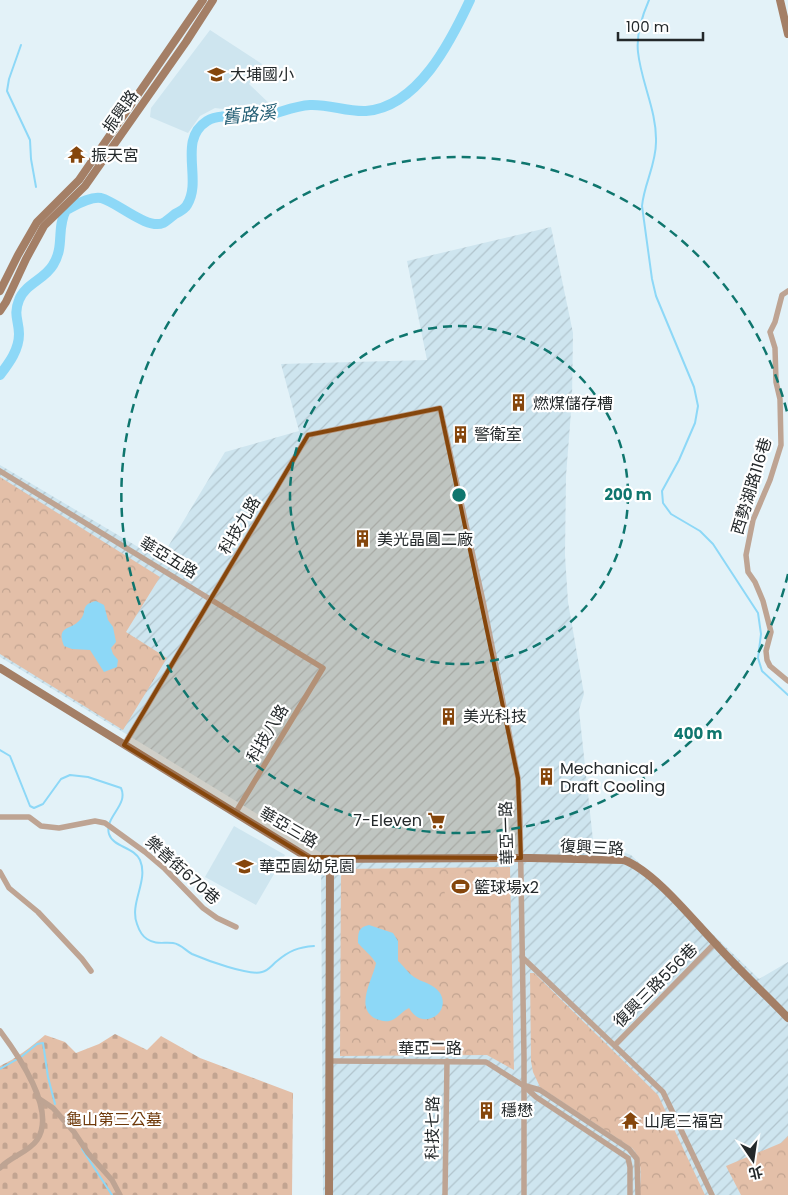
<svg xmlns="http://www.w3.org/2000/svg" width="788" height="1195" font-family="Poppins,'Noto Sans TC',sans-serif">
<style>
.built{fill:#cee5ef}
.industrial{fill:url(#industrial-furrows)}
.cemetery{fill:url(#cemetery-stones)}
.park{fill:url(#park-crowns)}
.pitch{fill:#e3bfa8}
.water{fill:#8dd8f7}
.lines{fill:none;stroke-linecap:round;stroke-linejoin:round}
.stream{stroke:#8dd8f7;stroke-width:2}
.river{stroke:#8dd8f7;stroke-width:10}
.street{stroke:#bea493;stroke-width:5.5}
.secondary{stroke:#a47f66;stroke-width:8}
.marked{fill:#85460c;fill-opacity:0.2;stroke:#85460c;stroke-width:4;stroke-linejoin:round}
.ring{fill:none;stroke:#0f766e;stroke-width:2.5;stroke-dasharray:9 6}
.labels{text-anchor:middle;stroke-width:4.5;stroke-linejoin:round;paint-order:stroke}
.poi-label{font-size:16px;fill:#23282a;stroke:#fff;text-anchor:start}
.street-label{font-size:16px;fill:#23282a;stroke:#fff}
.park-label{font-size:16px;fill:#6d3809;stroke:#fff}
.water-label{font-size:18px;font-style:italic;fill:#235e74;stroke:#fff}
.centre{fill:#0f766e;stroke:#fff;stroke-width:2.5}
.ring-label{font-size:15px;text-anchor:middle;font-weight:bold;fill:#0f766e;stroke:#fff;stroke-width:4.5;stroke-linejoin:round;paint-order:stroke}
</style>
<defs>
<pattern id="industrial-furrows" width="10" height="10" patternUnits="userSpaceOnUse" patternTransform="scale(1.25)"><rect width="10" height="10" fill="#cee5ef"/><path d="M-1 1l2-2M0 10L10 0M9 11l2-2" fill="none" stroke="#b1c4cd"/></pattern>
<pattern id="cemetery-stones" width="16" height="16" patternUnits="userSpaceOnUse" patternTransform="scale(1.25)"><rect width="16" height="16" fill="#e3bfa8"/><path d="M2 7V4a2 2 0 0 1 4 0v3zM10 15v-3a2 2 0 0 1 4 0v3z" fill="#c2a491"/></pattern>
<pattern id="park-crowns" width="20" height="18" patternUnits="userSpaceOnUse" patternTransform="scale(1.25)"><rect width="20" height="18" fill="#e3bfa8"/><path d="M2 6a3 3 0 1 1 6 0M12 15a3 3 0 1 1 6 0" fill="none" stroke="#c2a491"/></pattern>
</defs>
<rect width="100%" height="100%" fill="#e3f2f8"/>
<g class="built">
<path d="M210,30L262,64L249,84L274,108L247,112L215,108L200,116L188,133L150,117L151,108Z"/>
<path d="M234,826L285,855L256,905L205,877Z"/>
</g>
<path class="industrial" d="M551,227L573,333L572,399L566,476L565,555L568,602L584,694L579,710L593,840L631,855L759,979L788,962V1195H323L321,853L0,657V465L160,560L225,452L299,431L281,364L427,360L407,261Z"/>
<path class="cemetery" d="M115,1034L147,1050L161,1036L200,1058L293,1093L292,1195H0V1066C17,1058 31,1047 45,1035L65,1042L76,1053L99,1044Z"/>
<g class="park">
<path d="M0,477L160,577L126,632L167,658L123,730L0,654Z"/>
<path d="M510,867L514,1070L487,1055L340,1056L341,869Z"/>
<path d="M530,973H534L658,1095L705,1195H640C640,1178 644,1161 632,1148L540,1087L533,1072L531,1061Z"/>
<path d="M788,1136V1195H741L726,1166L781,1143Z"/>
</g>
<path class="pitch" d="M475,873L476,900L445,901L444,874Z"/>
<g class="water">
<path d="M96,601L104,605L108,620L113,627L116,642L111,648L113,654L118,660L117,667L104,672L90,650L72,649L64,646C56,625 70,631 80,620C88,612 79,605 96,601Z"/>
<path d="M369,925L393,933L398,941V961C403,965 408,973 414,977C423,983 433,983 440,993C452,1013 422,1032 409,1008C402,1011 398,1019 389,1021C386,1022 378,1020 374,1018C355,1006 373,979 376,963C371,955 364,950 358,943C358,933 358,927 369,925Z"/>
</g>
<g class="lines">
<g class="stream">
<path d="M649,0C642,16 636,34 638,52C641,82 657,111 656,142C656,165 644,184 642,206L652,279L656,296L694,387L698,406L695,423L679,460L662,491L663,503L671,514L700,531L713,544L758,613L761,634L758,658L762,671L788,695"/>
<path d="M21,45L9,79L7,91L30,140L31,159L36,187"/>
<path d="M0,750L10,756L30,806L34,808L43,804L61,779L70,775L88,777L121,788C129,805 104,817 109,834C113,847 134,847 140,860C149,881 129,903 137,924C139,930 142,936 147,939C156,945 163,942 173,943C181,944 186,951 192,954C206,960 249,976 262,972C268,971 272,965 277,961C289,951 298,947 314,946"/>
<path d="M0,1069L21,1057L37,1044L43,1043L48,1077L55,1104"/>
<path d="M82,1149L112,1195"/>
</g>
<path class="river" d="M0,375C9,363 19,350 19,334C19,321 13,315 19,300C24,285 45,279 53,265C65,246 56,229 66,210C76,205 90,196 101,198C117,202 147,230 163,223C167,221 171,217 175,214C179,212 185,209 187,205C203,180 177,140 207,121C221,112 242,119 259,117C276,115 292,106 310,105C329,104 347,112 366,111C418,107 451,41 470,0"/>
<g class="street">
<path d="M788,291L782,295L775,322L770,332L775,348L776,382L780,399L781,445L770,480L753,520L746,555L748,572L755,582L763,601L771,632L766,651L767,660L770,666L788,681"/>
<path d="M0,471L323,668L236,812"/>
<path d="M124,745L308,435L440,408L483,601L518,778L520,817L524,1057V1195"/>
<path d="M0,817H29L41,826L59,828L95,821L105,823L145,852L165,869L203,908L217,918L236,927"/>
<path d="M0,872L9,888L38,912L82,959L91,971"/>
<path d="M522,957L663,1092L712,1195"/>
<path d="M0,1031C18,1055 57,1111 37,1140C29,1152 10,1157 0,1168"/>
<path d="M615,1045L715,943"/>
<path d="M330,1061L486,1062L524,1086L536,1097L628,1158L630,1167V1195"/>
<path d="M526,1086L540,1090L629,1149L637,1159L638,1195"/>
<path d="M38,1098L53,1108L74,1132L88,1153L112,1180L120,1195"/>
<path d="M445,1195L447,1061"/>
</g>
<g class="secondary">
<path d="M780,0L788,34"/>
<path d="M0,291L18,255L37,222L79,180L203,0"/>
<path d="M0,311L6,302L26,259L44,226L85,186L186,42L213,0"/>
<path d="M0,668L310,859L530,858L624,860C655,872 692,919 715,943C738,969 764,993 788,1018"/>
<path d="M329,1195L330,859"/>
</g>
</g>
<path class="marked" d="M440,408L518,778L521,858L307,857L124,745L308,435Z"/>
<g class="ring">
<circle cx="459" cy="495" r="169"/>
<path d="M788 574A338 338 0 1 1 788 416"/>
</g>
<defs>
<symbol id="school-bare" viewBox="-9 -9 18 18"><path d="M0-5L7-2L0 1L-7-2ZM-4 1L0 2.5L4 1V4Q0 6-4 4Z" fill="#85460c" stroke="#fff" stroke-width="2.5" paint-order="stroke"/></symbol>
<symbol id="temple-bare" viewBox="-9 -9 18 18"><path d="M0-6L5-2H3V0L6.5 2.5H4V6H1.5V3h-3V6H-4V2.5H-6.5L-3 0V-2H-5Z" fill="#85460c" stroke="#fff" stroke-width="2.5" paint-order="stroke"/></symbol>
<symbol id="building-bare" viewBox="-9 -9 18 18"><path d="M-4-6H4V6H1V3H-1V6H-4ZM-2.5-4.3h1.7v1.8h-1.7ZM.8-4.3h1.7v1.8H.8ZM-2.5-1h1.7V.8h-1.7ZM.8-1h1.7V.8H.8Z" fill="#85460c" stroke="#fff" stroke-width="2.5" paint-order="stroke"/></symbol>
<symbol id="supermarket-bare" viewBox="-9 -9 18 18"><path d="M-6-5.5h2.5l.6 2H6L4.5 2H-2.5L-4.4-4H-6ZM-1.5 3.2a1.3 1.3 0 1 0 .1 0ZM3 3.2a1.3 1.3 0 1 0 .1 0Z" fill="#85460c" stroke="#fff" stroke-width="2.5" paint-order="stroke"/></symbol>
<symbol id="stadium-bare" viewBox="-9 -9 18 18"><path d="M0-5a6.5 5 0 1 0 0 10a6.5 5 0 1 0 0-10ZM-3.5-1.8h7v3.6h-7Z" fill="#85460c" stroke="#fff" stroke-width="2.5" paint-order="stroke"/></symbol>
</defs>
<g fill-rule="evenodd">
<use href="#school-bare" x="204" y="62" width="25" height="25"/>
<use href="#temple-bare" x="64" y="142" width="25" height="25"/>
<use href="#building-bare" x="506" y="390" width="25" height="25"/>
<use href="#building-bare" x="448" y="422" width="25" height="25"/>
<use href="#building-bare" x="350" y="526" width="25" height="25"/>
<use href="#building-bare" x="436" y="704" width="25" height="25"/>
<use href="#building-bare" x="534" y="764" width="25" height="25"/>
<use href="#supermarket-bare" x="424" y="808" width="25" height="25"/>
<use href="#school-bare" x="232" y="854" width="25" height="25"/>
<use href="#stadium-bare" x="448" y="874" width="25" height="25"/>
<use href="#building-bare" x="474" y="1098" width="25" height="25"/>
<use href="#temple-bare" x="618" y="1108" width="25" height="25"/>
</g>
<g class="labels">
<g class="poi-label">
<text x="230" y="80">大埔國小</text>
<text x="91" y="161">振天宮</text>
<text x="533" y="409">燃煤儲存槽</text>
<text x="474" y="440">警衛室</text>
<text x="377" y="545">美光晶圓二廠</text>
<text x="463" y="722">美光科技</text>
<text x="560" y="774">Mechanical<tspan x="560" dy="18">Draft Cooling</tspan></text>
<text x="422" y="826" text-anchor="end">7-Eleven</text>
<text x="259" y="872">華亞園幼兒園</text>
<text x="474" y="893">籃球場x2</text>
<text x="501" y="1116">穩懋</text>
<text x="644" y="1127">山尾三福宮</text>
</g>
<g class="street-label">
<text transform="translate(120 111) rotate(-55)" y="6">振興路</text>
<text transform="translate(751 486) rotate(-73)" y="6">西勢湖路116巷</text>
<text transform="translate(239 525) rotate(-59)" y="6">科技九路</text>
<text transform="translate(169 557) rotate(31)" y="6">華亞五路</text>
<text transform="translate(267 733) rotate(-59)" y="6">科技八路</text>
<text transform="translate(289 827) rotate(30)" y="6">華亞三路</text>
<text transform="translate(506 833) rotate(-92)" y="6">華亞一路</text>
<text transform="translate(592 847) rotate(3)" y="6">復興三路</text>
<text transform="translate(183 870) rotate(42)" y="6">樂善街670巷</text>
<text transform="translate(655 985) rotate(-45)" y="6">復興三路556巷</text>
<text x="430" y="1054">華亞二路</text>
<text transform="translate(432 1128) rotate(-89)" y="6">科技七路</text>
</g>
<g class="park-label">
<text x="114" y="1125">龜山第三公墓</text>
</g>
<g class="water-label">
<text transform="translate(249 115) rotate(-6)" y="6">舊路溪</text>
</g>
</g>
<circle cx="459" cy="495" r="8" class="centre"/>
<g class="ring-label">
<text x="628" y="500">200 m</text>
<text x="698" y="739">400 m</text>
</g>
<g transform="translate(753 1160) rotate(167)" stroke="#ffffff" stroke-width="4" paint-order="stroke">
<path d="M0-4L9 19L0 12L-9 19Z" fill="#23282a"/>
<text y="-8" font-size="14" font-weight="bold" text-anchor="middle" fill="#23282a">北</text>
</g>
<path d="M618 32v8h85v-8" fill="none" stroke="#23282a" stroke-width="2.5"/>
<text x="626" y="32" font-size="15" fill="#23282a" stroke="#ffffff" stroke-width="4" paint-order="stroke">100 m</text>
</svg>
